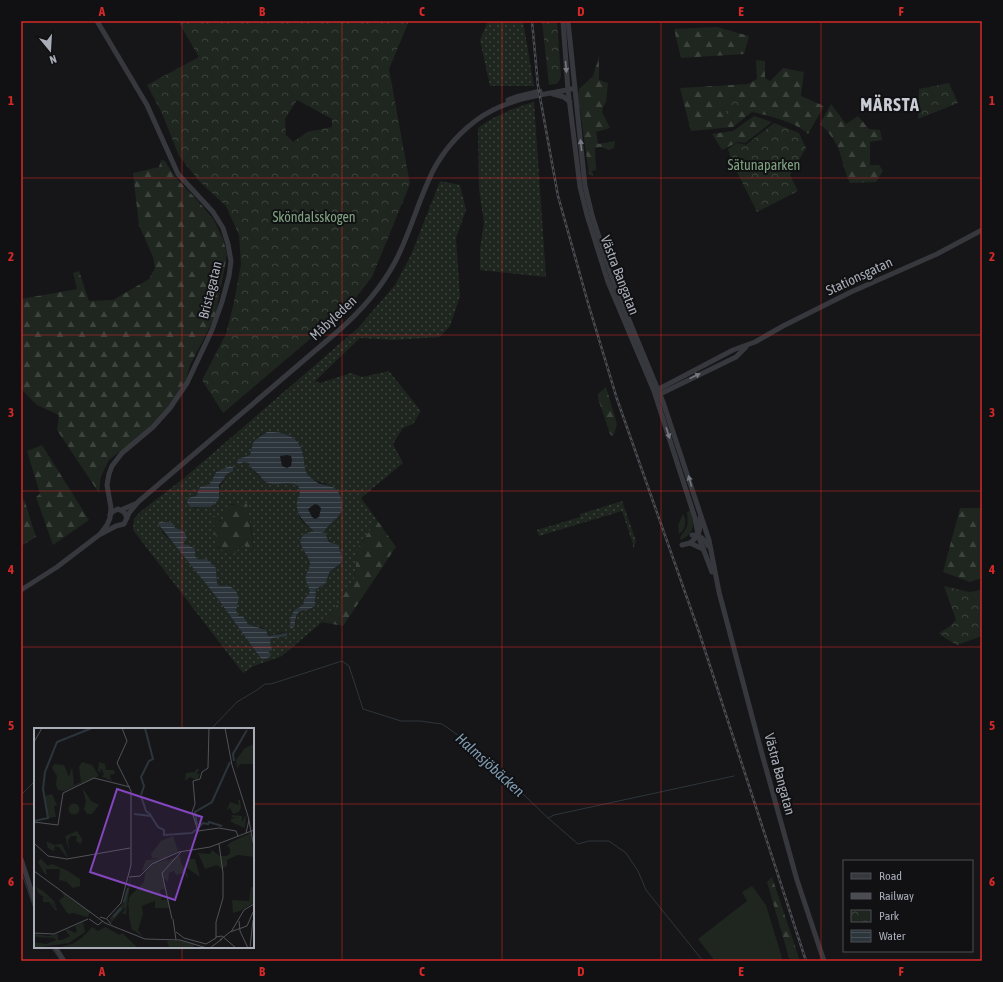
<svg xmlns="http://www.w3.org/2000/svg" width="1003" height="982" font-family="'Asap Condensed',sans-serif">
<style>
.grass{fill:url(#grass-dots);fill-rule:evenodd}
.forest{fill:url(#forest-firs)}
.park{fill:url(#park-crowns);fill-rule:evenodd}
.garden{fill:#1e261f}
.water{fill:url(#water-rules);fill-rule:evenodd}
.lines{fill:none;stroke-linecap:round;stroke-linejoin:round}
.stream{stroke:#2c353c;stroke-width:1}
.tertiary{stroke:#37383d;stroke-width:5}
.rail-casing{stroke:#4a4c52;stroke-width:2.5}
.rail{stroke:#111113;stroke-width:1;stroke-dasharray:3;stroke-linecap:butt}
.oneway{fill:#757881}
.grid{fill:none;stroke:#d62828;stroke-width:1;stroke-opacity:0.55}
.labels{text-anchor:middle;stroke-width:4;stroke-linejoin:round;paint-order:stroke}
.park-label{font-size:14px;fill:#7fa381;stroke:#111113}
.street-label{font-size:14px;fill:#a8adb8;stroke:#111113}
.water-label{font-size:15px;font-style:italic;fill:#7f9bb3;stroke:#111113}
.district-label{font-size:18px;font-weight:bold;letter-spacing:1px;fill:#c9ccd4;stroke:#111113}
.inset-river{fill:none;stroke:#2c353c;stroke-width:2}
.inset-road{fill:none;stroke:#505258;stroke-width:1}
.view{fill:#8446be;fill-opacity:0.15;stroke:#8446be;stroke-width:2}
.inset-edge{fill:none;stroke:#a8adb8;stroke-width:2}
.neatline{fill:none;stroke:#d62828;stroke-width:1.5}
.grid-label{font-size:13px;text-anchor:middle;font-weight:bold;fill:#d62828}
</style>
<defs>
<pattern id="grass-dots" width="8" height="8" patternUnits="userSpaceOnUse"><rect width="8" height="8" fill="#1e261f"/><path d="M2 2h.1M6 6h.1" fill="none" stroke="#3c433d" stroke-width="1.8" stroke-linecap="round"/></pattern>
<pattern id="forest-firs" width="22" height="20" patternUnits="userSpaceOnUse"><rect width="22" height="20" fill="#1e261f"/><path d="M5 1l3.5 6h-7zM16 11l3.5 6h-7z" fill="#3c433d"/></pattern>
<pattern id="park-crowns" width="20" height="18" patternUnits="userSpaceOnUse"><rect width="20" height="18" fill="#1e261f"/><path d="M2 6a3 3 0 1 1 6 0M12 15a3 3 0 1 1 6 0" fill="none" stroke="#3c433d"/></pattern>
<pattern id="water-rules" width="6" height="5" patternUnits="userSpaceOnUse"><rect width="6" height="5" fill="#2c353c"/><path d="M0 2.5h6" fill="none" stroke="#485056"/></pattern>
</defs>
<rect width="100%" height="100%" fill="#161618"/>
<g class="grass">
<path d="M488,21H523L534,86H490L480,40Z"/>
<path d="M534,102L546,277L480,270V249L484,223L479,189L478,128C498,114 511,109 534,102Z"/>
<path d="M440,181L460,185L466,210L456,238L460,296L450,326L440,337L394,340L360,338L315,381L320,383L351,373L362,377L389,371L421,411L413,424L403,428L393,444L403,463L361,498L377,520L358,548L354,580L335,608L322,622L282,656L254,666L243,673L133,530L134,519L140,512L183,479L358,328L395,285L411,255ZM267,432C282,431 300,436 303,453C305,461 302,470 309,476C320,487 338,481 341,499C345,521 318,540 302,521C292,508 303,497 298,486L292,483L273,484L265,482L252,469L249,463L244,462L241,458C252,457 250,454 253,445C255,438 261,435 267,432ZM229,467L230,472L226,474C222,486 214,496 206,507L202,506L194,508V497L197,494L199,489L210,484L216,472ZM233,504L241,507L243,505L248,514L251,526L254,551L249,550L247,547L244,545C237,548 236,555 228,555L224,551L217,547L218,539L213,531L216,518L218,520H223C227,513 221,507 233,504ZM160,522L173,523L175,528L179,530L183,544L189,545L193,547C198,559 192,559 207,559L216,568L217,583L220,586H226L238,603L235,610L238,616L244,618L248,624L263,628L268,636L285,632L270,640L271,646L268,652L269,654L262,660L218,599L176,546L163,533L158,523ZM315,531L325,533C330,547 340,545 343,559L337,566L330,571L324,585L317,588L315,595L316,601L297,614L295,626L290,624C293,614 293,611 303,606C304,601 308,598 309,592C311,587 306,583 306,577C306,572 311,569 310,563C308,554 301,550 300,540L304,534Z"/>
<path d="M622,501L636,541L633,549V544L622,511L539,536L537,530L580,517V514Z"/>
</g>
<g class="forest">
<path d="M717,27L749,36L744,54L681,58L674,29Z"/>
<path d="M599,55V80L608,83L606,102L603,107L602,112L610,128L596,132L598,144L615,141L614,148L609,150L601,147L595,148L596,170L592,171L594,177L589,174L578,95L579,89L593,76Z"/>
<path d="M756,60L765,61V78L770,81L783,68L804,72L801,96L824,106L808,134C798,123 767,115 752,112L733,127L691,131L680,88L748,84L757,79Z"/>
<path d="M831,104L846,124L858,116L869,129L880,130L882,140L870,142V165H879L883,171L876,182L850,183C844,172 843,161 839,150C835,140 828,131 820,124Z"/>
<path d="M754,116L772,122L745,143L738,142L722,150L712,134L733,131Z"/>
<path d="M161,160L165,161L176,178L198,201L214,220L223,239L227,254L225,266L215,317L190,365L185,383L164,414L135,440L109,460L101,476L99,493L57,430L59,415L37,405L21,389V299L77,289L73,273L79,271L89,301L113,300L149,279L155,268L153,257L139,225L133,173L159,167Z"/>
<path d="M606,387L617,424L614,435L612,436L610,434L598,398V394Z"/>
<path d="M42,445L89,520L53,545L36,497L40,494L27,451Z"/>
<path d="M24,499L36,537L21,546V503Z"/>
<path d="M245,503L247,504L254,551L251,552L244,545C237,548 237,555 228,555L216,545L218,539L213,531L214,527L212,517L214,516L220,521L224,518V511C228,503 233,504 241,507Z"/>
<path d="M960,508H982V578L970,582L943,572Z"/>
<path d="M377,520L396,547L343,626L322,622L335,608L354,580L358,548Z"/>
<path d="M772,877L800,961H790L767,882Z"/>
</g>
<g class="park">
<path d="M178,21H409L389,69L410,184L372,277L350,305L223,413L202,380L226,334L234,302L241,264L239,235L226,206L200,182L179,156L162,113L147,85L199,57ZM297,100L332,119V127L307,132L293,142L286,135L285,119Z"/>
<path d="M542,21H557L561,76L558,83L549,85Z"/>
<path d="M949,83L958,103L918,119L919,89Z"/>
<path d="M748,96L750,106L728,120L724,103Z"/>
<path d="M774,123L799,133L806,148L790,175L798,191L757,212L732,162L728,149L737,143L746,145Z"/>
<path d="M944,586L969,592L982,590V636L957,645L945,638L939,633L949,627L956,620Z"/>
</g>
<g class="garden">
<path d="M691,510C694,524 696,532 681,540L680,537C689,526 688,525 687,512Z"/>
<path d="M683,514C687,520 686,530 679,534L678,525Z"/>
<path d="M752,886L766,905L783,961H715L698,939L747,901L742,892Z"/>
</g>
<g class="water">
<path d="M267,432C283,431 300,436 303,454C305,462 303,471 310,477C313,479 317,483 320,484C330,486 338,486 341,498C346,519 330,520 324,532H320L325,533L329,542L338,545L343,559L340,564L330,571L325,584L316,589L315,606C303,614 296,605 295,626L291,629C289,624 291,613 296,609C298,608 300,607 303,606L304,599C316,590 304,586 306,576C307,570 312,567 309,560C306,552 301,549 300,540L304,534L314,531C306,524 295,515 297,502C299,495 301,493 298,486C288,479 276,488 266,482C263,481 262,478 259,475C254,469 253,472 249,463L244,462L239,464L237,463L238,459L248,456L250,455L253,443L255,440ZM287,455L291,456L292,460L291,466L287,468L282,466L280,456ZM315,504L318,505L321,508L319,517L315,519L312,517L308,509Z"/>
<path d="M230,466L233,467V471L226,474L224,479L219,485V499L215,504L209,507H190L187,502L188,498L196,496L200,487L210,484L216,472Z"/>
<path d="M160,522L173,523L175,528L184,531L187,538L183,544L189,545L195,549C195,562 198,559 207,559L216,568L217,583L220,586H230L236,591L239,598L236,610L238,616H243L248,624L266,630L268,636L287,633V636L273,638L270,640L272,650L268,652L271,654L270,657L262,660L218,599L158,524V523Z"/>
</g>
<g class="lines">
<g class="stream">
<path d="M211,729L237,702L257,690L265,684H271L342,661L349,666L363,709L401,721H420L442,724L468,742L523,794L548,818L554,815L734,776"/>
<path d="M21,795L35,781"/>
<path d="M548,818L578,844L589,841H609L626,853L638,871L646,890L703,961"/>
<path d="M21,871L35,911"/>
<path d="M51,947L61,961"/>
</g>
<g class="tertiary">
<path d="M97,21L147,105L178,174L213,212L223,228L228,244L231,261L229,276L222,302L212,330L187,383L170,408L153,427L122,453L112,466L109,474L107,485L111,508L110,518L107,525L101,533"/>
<path d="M563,21L568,90L580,187L587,215L608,282L654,391L695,518L698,535L712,572"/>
<path d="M568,21L585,186L592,215L613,281L663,402L709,540L719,592L762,754L797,880L824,961"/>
<path d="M553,94L564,97L570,102"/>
<path d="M508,100L516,97L540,91"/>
<path d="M657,390L733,350L755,342L783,326L851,292L937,254L982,230"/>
<path d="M658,395L736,357L746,347"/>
<path d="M121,510L137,503"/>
<path d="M110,515L112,512L118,509L124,512L127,518"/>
<path d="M692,535C701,535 704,539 708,546"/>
<path d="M690,543C699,536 701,529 700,518"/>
<path d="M682,545L690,543L703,549"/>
<path d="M21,590L57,567L99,535L116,526L124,524L129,513L138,502L337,332C360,312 380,290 395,262C411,232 419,197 435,167C448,144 469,122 493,110C509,102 527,97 545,94C555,92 565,91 575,88"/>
<path d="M21,859L35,902"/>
<path d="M55,947L64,961"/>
</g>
<defs>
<path id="rail" d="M532,21L538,86L558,196L588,303L617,399L699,632L806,961"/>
</defs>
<use href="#rail" class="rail-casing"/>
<use href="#rail" class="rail"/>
</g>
<defs><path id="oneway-solid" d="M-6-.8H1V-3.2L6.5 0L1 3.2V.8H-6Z"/></defs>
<g class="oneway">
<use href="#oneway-solid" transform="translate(566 67) rotate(85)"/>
<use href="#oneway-solid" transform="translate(581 145) rotate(-96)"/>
<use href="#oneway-solid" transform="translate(695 376) rotate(-26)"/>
<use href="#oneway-solid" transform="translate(668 433) rotate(72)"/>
<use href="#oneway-solid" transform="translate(690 481) rotate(-106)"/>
</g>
<path class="grid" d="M182,21V729M342,21V961M502,21V961M661,21V961M821,21V961M21,178H982M21,335H982M21,491H982M21,647H982M21,804H35M253,804H982M182,947V961"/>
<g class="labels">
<g class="park-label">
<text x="764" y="170">Sätunaparken</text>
<text x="314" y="222">Sköndalsskogen</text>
</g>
<g class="street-label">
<text transform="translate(620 275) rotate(69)" y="5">Västra Bangatan</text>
<text transform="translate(859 276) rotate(-25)" y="5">Stationsgatan</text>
<text transform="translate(210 290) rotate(-76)" y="5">Bristagatan</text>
<text transform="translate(333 318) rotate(-43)" y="5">Måbyleden</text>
<text transform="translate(780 774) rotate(75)" y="5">Västra Bangatan</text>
</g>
<g class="water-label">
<text transform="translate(490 765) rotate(42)" y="5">Halmsjöbäcken</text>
</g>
<g class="district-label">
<text x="890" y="111">MÄRSTA</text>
</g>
</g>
<g transform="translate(34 728)">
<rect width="220" height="220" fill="#161618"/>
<path d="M139,108L144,123L107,144L112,132L125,131L118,130L117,126L127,113ZM27,163L57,184L53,189L39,185L34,186L25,173L30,168ZM133,213H148L161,216L159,220H132L135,219Z" fill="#1e261f"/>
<path d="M220,16V36H206L203,41L202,32L211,20ZM48,34L58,37L65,48L30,63L24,62L22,57L23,48L18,40L20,36L30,37L35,49L38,39L40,57L47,54L45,39ZM65,34L71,36L72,42H80L81,46H77L76,49L78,53L67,48L70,47L67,40L66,45L64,43ZM48,59L57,73L65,77L58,86H53L50,81L52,73ZM204,72H206L207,79L205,84L199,86L196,80L193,82L196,74L205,77ZM34.5 81a5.5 5.5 0 1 1 11 0a5.5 5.5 0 1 1-11 0ZM212,86L211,100L197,94V91L205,89L199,90L197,87L208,88V94ZM43,103L48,111L47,116L42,113L43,108H37L34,112L35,123L31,108ZM217,105L220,129L204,127L193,132V138L188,141L183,137L171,141L164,125L176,126L178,122L186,128H192L196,126V120L193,118L197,114ZM12,113L20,117L28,116L33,127L34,131L25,119L21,118L20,123L14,120ZM146,127L147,135L152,143L154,149V151L150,145L142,147L140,143L135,145L134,154L130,150L111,148V145L122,135H129ZM7,131L14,138L18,136L34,143L46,151V158L39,160L33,154L26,152L25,154L26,141H12L13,147L10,145L4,134ZM153,131H161L166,149L153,140ZM111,153L131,160L126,162L127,172L134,171L135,180H121V173L108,178L109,186L104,202L109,209L98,201L94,176L97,167ZM217,159H219L220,175L206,183L199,185L198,172L215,173ZM2,160V159L9,163L19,172L23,179L17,174L24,182H21L15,174H9V169L16,173L4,165ZM49,194L51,204L35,215L0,220V214L12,216L22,212L20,210L2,209L1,206L14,208L24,206V212H28L36,208L31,202L34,201L41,205L43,203L41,198Z" fill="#1e261f"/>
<path d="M162,41H165L163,46H166L163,52L156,49L151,53L152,45L161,44Z" fill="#1e261f"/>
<path d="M133,131L134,134L127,145L131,161L126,162L128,171L108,176L104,203L98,202L95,189V170L110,155L111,145L117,138ZM97,149L92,186H88L91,181L90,180L77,195L76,190L88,177ZM58,199L64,203L71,199L86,207L88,205L104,220H24L44,214Z" fill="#1e261f"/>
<path d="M18,66L23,77L20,78L22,89L14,90L11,68ZM52,207L53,215L38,220L37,217Z" fill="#1e261f"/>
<path class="inset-river" d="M200,33L199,26L213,2M107,67L110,58L107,49L115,33L119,31L111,0M107,68L112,83L117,87M100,86L117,88L124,99L130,102V107L158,105L163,101M0,93L14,90L9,61L11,44L23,14L58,0M163,97L161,84L178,74L196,34M164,100L169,95L174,96L175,94L188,98M90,174L94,160M79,189L87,180"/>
<path class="inset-road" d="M175,0L174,40L168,44L166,51L159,53L161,76L158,84L164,103L185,100L202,103L204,108M191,0L198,37L214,88L220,119M0,14L8,0M0,94L24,97L29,65L60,50L96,59M212,105L215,92M0,115L14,128L33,131L96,120M185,116L189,145M176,119L220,102M0,143L71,195L111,211L146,212L173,220M95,149L106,148L118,136L145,124L176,119M66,189L73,191L77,196M73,190L87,175L97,137V63L83,35L93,13L88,0M55,191L64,197L69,193M138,191L128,145L147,124M139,191L142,212M205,193L206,203L214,220M142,204L150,210L172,216L182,210M197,204L210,182L220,176M0,205L20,206L54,191M182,209L188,208L202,220M182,210V194L189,170V145M186,212L196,204L213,198L220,182M176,220L188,211M216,220L219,192"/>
<path class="view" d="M83,61L168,89L141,172L56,144Z"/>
<rect width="220" height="220" class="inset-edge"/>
</g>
<rect width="1003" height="982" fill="none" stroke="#111113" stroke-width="44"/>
<rect x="843" y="860" width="130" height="92" fill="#111113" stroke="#4d4f55"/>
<rect x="851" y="873" width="20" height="6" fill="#37383d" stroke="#4d4f55"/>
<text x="879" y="880" font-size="12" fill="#a8adb8">Road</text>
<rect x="851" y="893" width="20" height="6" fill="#4a4c52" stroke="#4d4f55"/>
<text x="879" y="900" font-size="12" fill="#a8adb8">Railway</text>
<rect x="851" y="910" width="20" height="12" fill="url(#park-crowns)" stroke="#4d4f55"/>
<text x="879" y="920" font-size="12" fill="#a8adb8">Park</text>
<rect x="851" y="930" width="20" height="12" fill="url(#water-rules)" stroke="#4d4f55"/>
<text x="879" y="940" font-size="12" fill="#a8adb8">Water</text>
<g transform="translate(50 50) rotate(162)" stroke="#111113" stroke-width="3" paint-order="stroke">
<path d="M0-3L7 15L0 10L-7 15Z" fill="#a8adb8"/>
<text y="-6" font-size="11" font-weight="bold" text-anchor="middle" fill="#a8adb8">N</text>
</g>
<rect x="22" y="22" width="959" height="938" class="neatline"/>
<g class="grid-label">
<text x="102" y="16">A</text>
<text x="262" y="16">B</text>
<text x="422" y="16">C</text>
<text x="581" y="16">D</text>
<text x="741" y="16">E</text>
<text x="901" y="16">F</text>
<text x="11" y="105">1</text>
<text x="992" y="105">1</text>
<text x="11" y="261">2</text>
<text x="992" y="261">2</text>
<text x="11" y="417">3</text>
<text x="992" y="417">3</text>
<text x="11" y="574">4</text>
<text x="992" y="574">4</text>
<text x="11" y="730">5</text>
<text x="992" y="730">5</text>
<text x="11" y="886">6</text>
<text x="992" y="886">6</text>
<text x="102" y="976">A</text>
<text x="262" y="976">B</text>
<text x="422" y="976">C</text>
<text x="581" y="976">D</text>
<text x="741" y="976">E</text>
<text x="901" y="976">F</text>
</g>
</svg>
